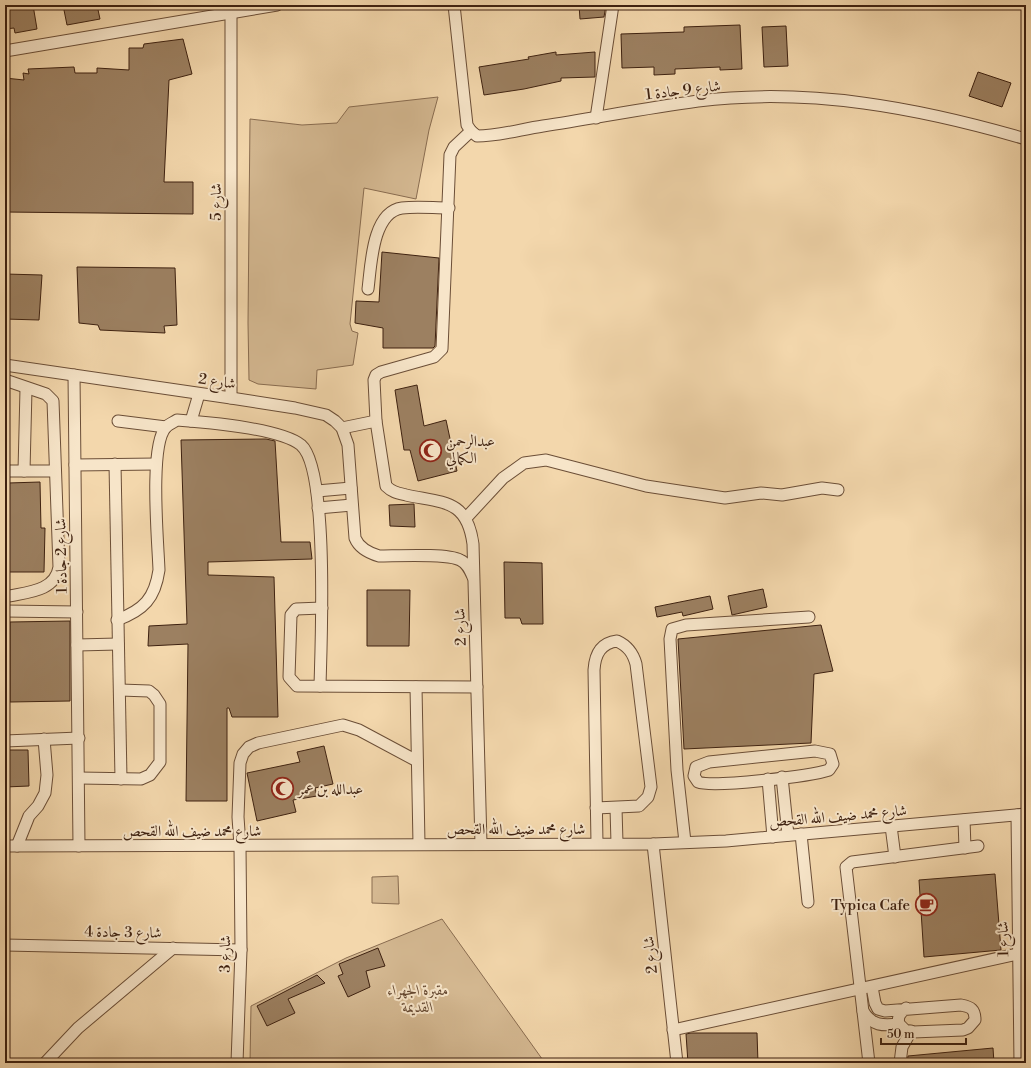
<svg xmlns="http://www.w3.org/2000/svg" width="1031" height="1068" font-family="'Libre Bodoni',Amiri,serif">
<style>
.green{fill:#d4b891;stroke:#896c50}
.building{fill:#9c8061;stroke:#3e2110}
.lines{fill:none;stroke-linecap:round;stroke-linejoin:round}
.minor-casing{stroke:#6b4e37;stroke-width:13}
.minor{stroke:#f7e5c9;stroke-width:11}
.labels{text-anchor:middle;stroke-width:4;stroke-linejoin:round;paint-order:stroke}
.street-label{font-size:15px;fill:#3e2110;stroke:#f7e5c9}
.poi-label{font-size:15px;fill:#3e2110;stroke:#f7e5c9;text-anchor:start}
.park-label{font-size:15px;font-style:italic;fill:#644730;stroke:#f7e5c9}
</style>
<rect width="100%" height="100%" fill="#f3d7ac"/>
<filter id="stains"><feTurbulence type="fractalNoise" baseFrequency=".005" numOctaves="4"/><feColorMatrix values="0 0 0 0 .2 0 0 0 0 .09 0 0 0 0 .02 0 0 0 .5 -.17"/></filter>
<radialGradient id="worn" r=".72"><stop offset=".6" stop-color="#630" stop-opacity="0"/><stop offset="1" stop-color="#630" stop-opacity=".3"/></radialGradient>
<g class="green">
<path d="M438,97L429,130L416,199L364,188L350,324L352,331L358,333L353,365L317,370L316,389L258,384L249,380L248,323L250,119L302,125L337,123L349,107Z"/>
<path d="M398,876L399,904L372,903V877Z"/>
<path d="M442,919L545,1063H250L251,1006L346,958Z"/>
</g>
<g class="building">
<path d="M5,5H33L37,29L15,33L14,28L5,29Z"/>
<path d="M63,5H97L100,19L67,25Z"/>
<path d="M579,5H606L604,17L580,19Z"/>
<path d="M740,25L742,69L720,70V67L675,69V74L654,75V67L622,68L621,34L684,32V27Z"/>
<path d="M786,26L788,66L764,67L762,27Z"/>
<path d="M183,39L192,74L169,80L164,182H193V214L5,212V78L24,80L23,73L29,74L28,69L74,67L75,73H97V68L129,70V48H143L144,44Z"/>
<path d="M556,52V55L595,52V77L561,78V81L524,89L484,95L479,67L529,59L528,57Z"/>
<path d="M978,72L1011,83L1002,107L969,96Z"/>
<path d="M382,252L439,258L435,346L433,348H383V328L355,323L356,301L379,302Z"/>
<path d="M77,267L175,268L177,325L164,326L165,333L100,330L98,325L79,323Z"/>
<path d="M5,274L42,275L39,320L5,319Z"/>
<path d="M417,385L424,426L446,420L457,471L418,481L410,450H404L395,390Z"/>
<path d="M266,439L275,441L281,542H310L312,559L208,562V575L274,577L278,717H232L229,708H227V801H186L188,644L148,646L149,626L187,624L181,440Z"/>
<path d="M40,482L41,528H45L44,572H8V483Z"/>
<path d="M414,504L415,527L390,526L389,505Z"/>
<path d="M504,562L542,563L543,624H522L520,618H505Z"/>
<path d="M763,589L767,607L732,615L728,596Z"/>
<path d="M367,590H410L409,646H367Z"/>
<path d="M710,596L713,609L683,616L682,612L657,617L655,607Z"/>
<path d="M70,621V701L10,702V622Z"/>
<path d="M821,625L833,671L814,674L811,743L684,749L678,639Z"/>
<path d="M324,746L333,784L315,788L317,796L293,800L296,812L257,821L247,773L300,762L297,752Z"/>
<path d="M5,750H28L29,786L5,787Z"/>
<path d="M995,874L1001,950L924,957L919,880Z"/>
<path d="M378,948L385,966L366,971L370,987L348,997L338,976L343,974L339,964Z"/>
<path d="M317,975L325,983L288,999L295,1013L267,1026L257,1006Z"/>
<path d="M691,1033H757L758,1063H688L686,1034Z"/>
<path d="M993,1048L994,1063H907L908,1056Z"/>
</g>
<g class="lines">
<defs>
<g id="minor">
<path d="M231,5V398"/>
<path d="M454,5L467,125L471,131L477,136C499,136 522,129 543,126C595,118 646,108 698,101C810,87 919,108 1026,139"/>
<path d="M5,51L277,5"/>
<path d="M596,118L613,5"/>
<path d="M471,131L454,147L450,155L442,349L434,357L381,372L376,375L374,380L376,421L386,486C392,492 398,493 406,495C443,503 467,499 473,544L481,844"/>
<path d="M368,289C371,266 372,212 402,208C417,206 433,208 449,208"/>
<path d="M5,365L231,398L295,408L326,415L335,421L342,428L348,445L355,538C359,548 369,553 379,556C396,556 447,553 460,560C467,563 470,570 473,577"/>
<path d="M74,375L79,846"/>
<path d="M5,380L46,394L53,401L59,567C55,592 26,592 5,597"/>
<path d="M118,421L166,427"/>
<path d="M191,421L199,394"/>
<path d="M342,428L376,421"/>
<path d="M115,464L121,779"/>
<path d="M75,465L156,464"/>
<path d="M5,471H55"/>
<path d="M24,471L26,389"/>
<path d="M317,491L351,488"/>
<path d="M318,508L352,505"/>
<path d="M466,518L503,478L524,463L546,460L646,486L725,498L761,493L782,495L822,488L838,490"/>
<path d="M322,608L296,609L291,615L289,677L297,686L477,687"/>
<path d="M5,611L77,612"/>
<path d="M117,620C144,610 155,598 159,570C158,542 149,445 166,427C169,424 174,422 177,420C204,422 280,428 301,445C329,469 321,645 320,686"/>
<path d="M77,645L118,644"/>
<path d="M416,687L419,844"/>
<path d="M5,741L79,738"/>
<path d="M815,751L830,754L833,764L829,770C811,776 713,788 698,782L694,776L696,767L709,762Z"/>
<path d="M782,777L788,835"/>
<path d="M79,778L141,779L150,775L160,762V704L154,695L149,691L120,690"/>
<path d="M768,779L773,837"/>
<path d="M596,808L639,806L648,797L651,787L636,664C633,653 628,646 617,641C601,643 595,654 594,670L597,843"/>
<path d="M616,808L617,843"/>
<path d="M1017,815L1020,1063"/>
<path d="M964,820L965,848"/>
<path d="M891,826L895,857"/>
<path d="M801,834L808,902"/>
<path d="M685,842L677,770L670,639L672,629L686,625L809,617"/>
<path d="M653,844L677,1063"/>
<path d="M5,846L653,844L726,841L1026,814"/>
<path d="M17,846L29,816L38,806L45,793L47,775L44,739"/>
<path d="M5,945L241,950"/>
<path d="M872,987L875,1003L878,1009L885,1011L961,1005C971,1007 975,1009 975,1020L968,1028L963,1030L913,1032L905,1030L899,1024C897,1017 900,1013 906,1008"/>
<path d="M863,1011C872,1026 883,1026 899,1024"/>
<path d="M673,1030L1026,952"/>
<path d="M45,1063L78,1028L173,948"/>
<path d="M237,1063L241,950L240,846L238,817L240,763L243,754L249,747L258,743L343,725L359,730L417,761"/>
<path d="M869,1063L846,867L852,862L978,846"/>
<path d="M900,1063L902,1047L911,1031"/>
</g>
</defs>
<use href="#minor" class="minor-casing"/>
<use href="#minor" class="minor"/>
</g>
<defs>
<symbol id="mosque-ring" viewBox="-11 -11 22 22"><circle r="9.5" fill="#f7e5c9" stroke="#8f2418" stroke-width="1.5"/><path d="M3.5-4.9A6 6 0 1 0 3.5 4.9A5 5 0 1 1 3.5-4.9Z" fill="#8f2418"/></symbol>
<symbol id="cafe-ring" viewBox="-11 -11 22 22"><circle r="9.5" fill="#f7e5c9" stroke="#8f2418" stroke-width="1.5"/><path d="M-5.5-4.5H6V0H3Q3 3.5 0 3.5H-2.5Q-5.5 3.5-5.5 0ZM3-3.2v2h1.7v-2ZM-6 4.5H4V6H-6Z" fill="#8f2418"/></symbol>
</defs>
<g fill-rule="evenodd">
<use href="#mosque-ring" x="418" y="438" width="25" height="25"/>
<use href="#mosque-ring" x="270" y="776" width="25" height="25"/>
<use href="#cafe-ring" x="914" y="892" width="25" height="25"/>
</g>
<g class="labels">
<g class="street-label">
<text transform="translate(683 90) rotate(-7)" y="5">شارع 9 جادة 1</text>
<text transform="translate(216 202) rotate(-90)" y="5">شارع 5</text>
<text transform="translate(217 381) rotate(8)" y="5">شارع 2</text>
<text transform="translate(61 556) rotate(-91)" y="5">شارع 2 جادة 1</text>
<text transform="translate(460 627) rotate(-92)" y="5">شارع 2</text>
<text transform="translate(838 816) rotate(-5)" y="5">شارع محمد ضيف الله القحص</text>
<text x="516" y="834">شارع محمد ضيف الله القحص</text>
<text x="192" y="836">شارع محمد ضيف الله القحص</text>
<text transform="translate(123 932) rotate(1)" y="5">شارع 3 جادة 4</text>
<text transform="translate(1003 939) rotate(-91)" y="5">شارع 1</text>
<text transform="translate(225 954) rotate(-89)" y="5">شارع 3</text>
<text transform="translate(650 955) rotate(-96)" y="5">شارع 2</text>
</g>
<g class="poi-label">
<text x="446" y="446">عبدالرحمن<tspan x="446" dy="17">الكمالي</tspan></text>
<text x="298" y="794">عبدالله بن عمر</text>
<text x="910" y="910" text-anchor="end">Typica Cafe</text>
</g>
<g class="park-label">
<text x="418" y="995">مقبرة الجهراء<tspan x="418" dy="17">القديمة</tspan></text>
</g>
</g>
<rect width="1031" height="1068" fill="none" stroke="#f3d7ac" stroke-width="20"/>
<rect x="6" y="6" width="1019" height="1056" fill="none" stroke="#3e2110" stroke-width="2"/>
<rect x="10" y="10" width="1011" height="1048" fill="none" stroke="#3e2110"/>
<path d="M881 1038v6h85v-6" fill="none" stroke="#3e2110" stroke-width="2"/>
<text x="887" y="1038" font-size="12" fill="#3e2110" stroke="#f7e5c9" stroke-width="3" paint-order="stroke">50 m</text>
<rect width="100%" height="100%" filter="url(#stains)"/>
<rect width="100%" height="100%" fill="url(#worn)"/>
</svg>
